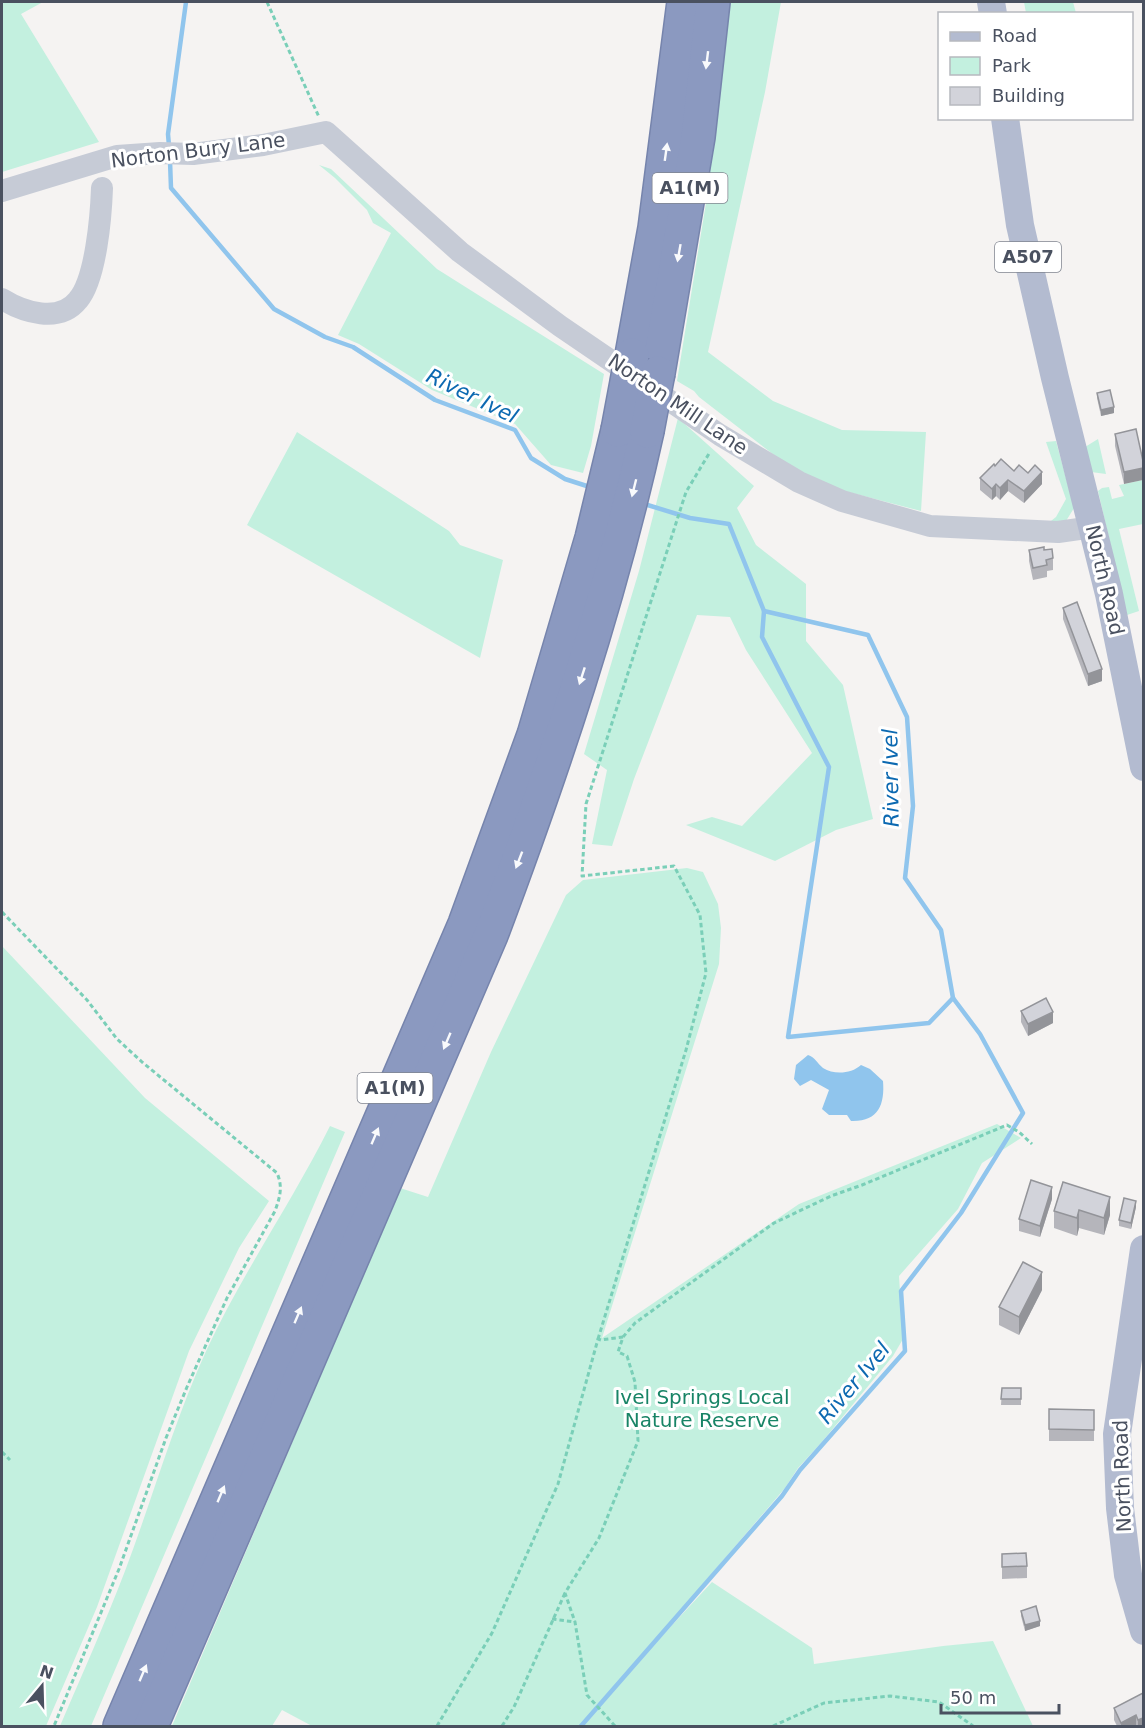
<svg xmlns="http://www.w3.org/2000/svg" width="1145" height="1728" font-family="'DejaVu Sans',sans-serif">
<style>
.green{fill:#c3f0df}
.water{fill:#90c5ed}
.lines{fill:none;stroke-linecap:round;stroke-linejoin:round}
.stream{stroke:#90c5ed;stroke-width:4.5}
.highway-casing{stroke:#7684ac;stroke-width:36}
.path{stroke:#7acfb8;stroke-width:3;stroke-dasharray:4.5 3;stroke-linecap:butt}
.minor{stroke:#c6cbd6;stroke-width:22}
.major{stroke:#b3bbd0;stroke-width:28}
.highway{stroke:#8b99c0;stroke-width:33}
.highway-bridge-casing{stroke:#7684ac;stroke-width:36;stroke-linecap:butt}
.highway-bridge{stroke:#8b99c0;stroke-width:33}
.wall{fill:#b5b5bb}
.shaded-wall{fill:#939499}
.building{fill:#d2d3da;stroke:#939499;stroke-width:1.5}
.oneway{fill:#f9fafc}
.labels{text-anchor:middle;stroke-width:6;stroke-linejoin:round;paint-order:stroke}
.shield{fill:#fff;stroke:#808590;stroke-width:1.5}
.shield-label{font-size:18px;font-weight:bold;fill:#4a5160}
.street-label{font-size:20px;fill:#4a5160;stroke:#fff}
.park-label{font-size:20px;fill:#188466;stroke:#fff}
.water-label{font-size:21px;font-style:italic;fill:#0c69b1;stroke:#fff}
</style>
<rect width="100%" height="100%" fill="#f5f3f2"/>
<g class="green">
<path d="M2,2H43L21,14L99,142L2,172Z"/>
<path d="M730,2H781L765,92L708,352L773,401L842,430L926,432L921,511L829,487L800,475L699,397L694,391L677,381L706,203Z"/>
<path d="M1024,2H1073L1076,13H1026Z"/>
<path d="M319,165L331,169L437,269L604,374L591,446L583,473L551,465L515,424L432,390L359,344L338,335L391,233L373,223L367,210L335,178Z"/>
<path d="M678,418L754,486L737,508L756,545L806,584V641L843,685L873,819L836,830L775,861L686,825L712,817L742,826L812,753L746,650L730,617L697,615L634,779L612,846L592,844L607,770L584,754L639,571Z"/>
<path d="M297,432L449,531L460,545L503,560L480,658L247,525Z"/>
<path d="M1098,439L1106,474L1091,472L1085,447Z"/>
<path d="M1056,441L1074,508L1066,521H1051L1056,517L1066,499L1046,442Z"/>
<path d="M1143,480V524L1119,529L1139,611L1127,615L1098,491L1102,488L1109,487L1112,499L1124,496L1119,485Z"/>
<path d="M687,868L703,872L718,904L721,928L719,964L602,1338L799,1204L997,1124L1021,1138L982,1163L958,1209L899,1276L903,1339L893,1356L821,1443L798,1468L785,1488L613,1689L712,1582L812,1648L814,1664L943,1646L993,1641L1033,1726H312L282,1710L272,1726H172L400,1188L428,1197L491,1052L566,895L583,880Z"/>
<path d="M2,946L145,1098L269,1201L239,1248L189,1351L97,1607L46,1726H2Z"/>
<path d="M330,1126L345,1132L91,1726H60C82,1675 105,1623 125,1571C153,1497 174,1421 207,1349C243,1272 292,1202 330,1126Z"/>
</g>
<path class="water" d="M808,1055C815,1057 817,1063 823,1068C834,1075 851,1074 861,1065L870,1069L883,1081C885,1105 878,1122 851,1121L847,1115H829L822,1109L829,1090L811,1080L800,1086L794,1079L796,1065Z"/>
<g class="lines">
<g class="stream">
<path d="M169,146L168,134L186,2"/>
<path d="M170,161L171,188L274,309L325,337L353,347L435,400L515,430L531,458L565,479L593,488"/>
<path d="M764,611L762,637L829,767L788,1037L929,1023L953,998"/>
<path d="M581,1726L782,1496L800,1470L905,1351L901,1291L961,1213L1023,1113L980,1034L953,998L941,930L905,878L913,806L907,717L868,635L764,611L729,524L690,518L641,503"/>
</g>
<defs>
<g id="highway">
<path d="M632,355L655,228L684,2"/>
<path d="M658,373L698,137L713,2"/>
<path d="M120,1726L465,924L534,735L592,538L618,430"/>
<path d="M151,1726L491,935C553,770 609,603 647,431"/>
</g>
</defs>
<use href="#highway" class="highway-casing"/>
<g class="path">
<path d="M267,2L319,117"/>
<path d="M2,912L87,1000L117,1039L142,1062L277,1173C283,1187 280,1197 275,1211L227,1298L187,1387L166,1438L119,1569L54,1726"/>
<path d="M598,1339L686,1050L706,973L700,915L674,866L582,876L586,804L686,492L710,452"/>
<path d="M2,1452L10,1460"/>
<path d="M552,1619L575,1622"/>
<path d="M437,1726L492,1633L558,1484L598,1339L601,1340L623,1337"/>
<path d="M502,1726L514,1707L565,1593"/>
<path d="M615,1726L587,1695L575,1622L565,1593L599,1538L638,1441L635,1382L627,1356L618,1352L623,1337L635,1323L774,1223L831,1196L862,1185L1007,1125L1019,1132L1032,1144"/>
<path d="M773,1726L824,1703L890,1696L939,1702L973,1726"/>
</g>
<g class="minor">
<path d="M2,191L117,156L160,153L193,154L263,145L326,132L460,252L560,326L720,435L799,482L842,501L930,526L1058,532L1093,527"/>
<path d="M2,299C23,312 59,324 78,300C96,279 101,216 102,188"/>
</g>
<g class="major">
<path d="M991,2L993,14"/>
<path d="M1005,118L1020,225L1055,378L1109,594L1144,767"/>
<path d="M1144,1249L1117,1434L1120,1508L1128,1575L1144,1631"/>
</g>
<use href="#highway" class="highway"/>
<defs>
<g id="highway-bridge">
<path d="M618,430L632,355"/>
<path d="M647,431L658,373"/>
</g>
</defs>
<use href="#highway-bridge" class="highway-bridge-casing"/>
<use href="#highway-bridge" class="highway-bridge"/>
</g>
<g class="wall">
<path d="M1097,393L1114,413L1101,416L1097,398Z"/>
<path d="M1115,434L1143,461L1124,484L1115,446Z"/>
<path d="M995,466L1014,471L1028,473L1042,484L1024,503L1008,491L1000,500L996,496L992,500L980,490V478Z"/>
<path d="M1143,533V549L1142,545V534Z"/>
<path d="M1029,550H1044L1053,558V570L1047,571V577L1033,580L1029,561Z"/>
<path d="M1063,608L1102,681L1088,686L1063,619Z"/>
<path d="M1021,1011L1053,1023L1028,1036L1021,1022Z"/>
<path d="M1063,1182L1110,1215L1104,1235L1079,1228L1077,1236L1054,1228V1211Z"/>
<path d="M1052,1199L1040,1237L1019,1231V1219Z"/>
<path d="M1136,1207L1131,1229L1119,1226V1220Z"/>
<path d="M1042,1290L1019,1335L999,1325V1307Z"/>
<path d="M1002,1388H1021V1405H1001Z"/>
<path d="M1049,1409L1094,1410V1441H1049Z"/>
<path d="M1002,1554L1027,1566V1578L1002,1579Z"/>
<path d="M1021,1611L1040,1626L1025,1631L1021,1616Z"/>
<path d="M1143,1693V1726H1117L1114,1720V1708Z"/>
</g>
<g class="shaded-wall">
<path d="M1114,407V413L1101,416V410Z"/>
<path d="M1143,468V480L1124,484V472Z"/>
<path d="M1042,472V484L1024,503V491Z"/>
<path d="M1008,480V491L1000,500V488Z"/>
<path d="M996,484V496L992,500V489Z"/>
<path d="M1102,669V681L1088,686V674Z"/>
<path d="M1053,1012V1023L1028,1036V1024Z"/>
<path d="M1052,1187V1199L1040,1237V1226Z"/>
<path d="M1110,1197V1215L1104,1235V1218Z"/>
<path d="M1136,1201V1207L1131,1229V1223Z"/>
<path d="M1079,1210V1228L1077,1236V1218Z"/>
<path d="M1042,1272V1290L1019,1335V1317Z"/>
<path d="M1040,1621V1626L1025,1631V1625Z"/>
<path d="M1136,1715V1726H1121V1723Z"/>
<path d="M1143,1718V1726H1138V1720Z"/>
</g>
<g class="building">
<path d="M1110,390L1114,407L1101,410L1097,393Z"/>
<path d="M1136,429L1143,461V468L1124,472L1115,434Z"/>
<path d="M1001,459L1014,471L1019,465L1028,473L1035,465L1042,472L1024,491L1008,480L1000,488L996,484L992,489L980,478L994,464L995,466Z"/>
<path d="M1044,547V550L1052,549L1053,558L1046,560L1047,565L1033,568L1029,550Z"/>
<path d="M1077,602L1102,669L1088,674L1063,608Z"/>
<path d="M1046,998L1053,1012L1028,1024L1021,1011Z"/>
<path d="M1031,1180L1052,1187L1040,1226L1019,1219Z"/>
<path d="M1063,1182L1110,1197L1104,1218L1079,1210L1077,1218L1054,1211Z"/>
<path d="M1124,1198L1136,1201L1131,1223L1119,1220Z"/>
<path d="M1023,1262L1042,1272L1019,1317L999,1307Z"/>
<path d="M1002,1388H1021V1399H1001Z"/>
<path d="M1049,1409L1094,1410V1430L1049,1429Z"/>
<path d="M1026,1553L1027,1566L1002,1567V1554Z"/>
<path d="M1036,1606L1040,1621L1025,1625L1021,1611Z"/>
<path d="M1143,1693V1718L1138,1720L1136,1715L1121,1723L1114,1708Z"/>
</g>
<defs><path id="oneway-solid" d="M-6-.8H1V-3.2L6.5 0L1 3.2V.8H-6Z" transform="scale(1.5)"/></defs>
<g class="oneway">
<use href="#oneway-solid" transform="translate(707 60) rotate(97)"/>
<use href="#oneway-solid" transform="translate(666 152) rotate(-82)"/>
<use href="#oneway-solid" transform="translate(679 253) rotate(100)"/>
<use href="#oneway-solid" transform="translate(634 488) rotate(104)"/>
<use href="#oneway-solid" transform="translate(582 676) rotate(108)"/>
<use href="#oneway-solid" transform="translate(519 860) rotate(111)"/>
<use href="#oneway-solid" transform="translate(447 1041) rotate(113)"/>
<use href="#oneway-solid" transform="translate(375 1136) rotate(-67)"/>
<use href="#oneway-solid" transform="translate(298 1315) rotate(-67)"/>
<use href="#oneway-solid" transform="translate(221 1494) rotate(-67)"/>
<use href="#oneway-solid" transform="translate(143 1673) rotate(-67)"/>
</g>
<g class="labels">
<g class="shield">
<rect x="652.5" y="173" width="75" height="30" rx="4.5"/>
<rect x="995" y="242" width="66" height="30" rx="4.5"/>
<rect x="357.5" y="1073" width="75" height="30" rx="4.5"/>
</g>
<g class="shield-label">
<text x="690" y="194">A1(M)</text>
<text x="1028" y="263">A507</text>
<text x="395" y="1094">A1(M)</text>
</g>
<g class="street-label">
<text transform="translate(198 150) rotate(-7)" y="7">Norton Bury Lane</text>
<text transform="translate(678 404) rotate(34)" y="7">Norton Mill Lane</text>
<text transform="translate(1105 580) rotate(77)" y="7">North Road</text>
<text transform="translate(1122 1476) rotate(-92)" y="7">North Road</text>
</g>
<g class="park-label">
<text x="702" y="1404">Ivel Springs Local<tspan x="702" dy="23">Nature Reserve</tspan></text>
</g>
<g class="water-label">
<text transform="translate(472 396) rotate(26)" y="7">River Ivel</text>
<text transform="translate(891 778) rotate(-91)" y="7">River Ivel</text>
<text transform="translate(854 1383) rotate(-50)" y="7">River Ivel</text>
</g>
</g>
<rect width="1145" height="1728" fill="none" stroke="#4a5160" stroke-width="6"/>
<rect x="938" y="12" width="195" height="108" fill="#ffffff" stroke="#b7b9bf" stroke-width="1.5"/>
<rect x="950" y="32" width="30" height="9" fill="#b3bbd0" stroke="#b7b9bf" stroke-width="1.5"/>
<text x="992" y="42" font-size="18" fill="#4a5160">Road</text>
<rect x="950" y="57" width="30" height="18" fill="#c3f0df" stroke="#b7b9bf" stroke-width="1.5"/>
<text x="992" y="72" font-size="18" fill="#4a5160">Park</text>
<rect x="950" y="87" width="30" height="18" fill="#d2d3da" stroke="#b7b9bf" stroke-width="1.5"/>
<text x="992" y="102" font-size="18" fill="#4a5160">Building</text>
<g transform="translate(42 1686) rotate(19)" stroke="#ffffff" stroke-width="4.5" paint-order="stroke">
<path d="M0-4.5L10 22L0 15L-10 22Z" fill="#4a5160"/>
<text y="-9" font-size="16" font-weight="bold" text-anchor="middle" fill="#4a5160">N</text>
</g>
<path d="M941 1704v9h118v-9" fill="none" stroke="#4a5160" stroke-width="3"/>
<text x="950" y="1704" font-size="18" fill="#4a5160" stroke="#ffffff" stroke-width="4.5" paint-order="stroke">50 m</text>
</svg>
